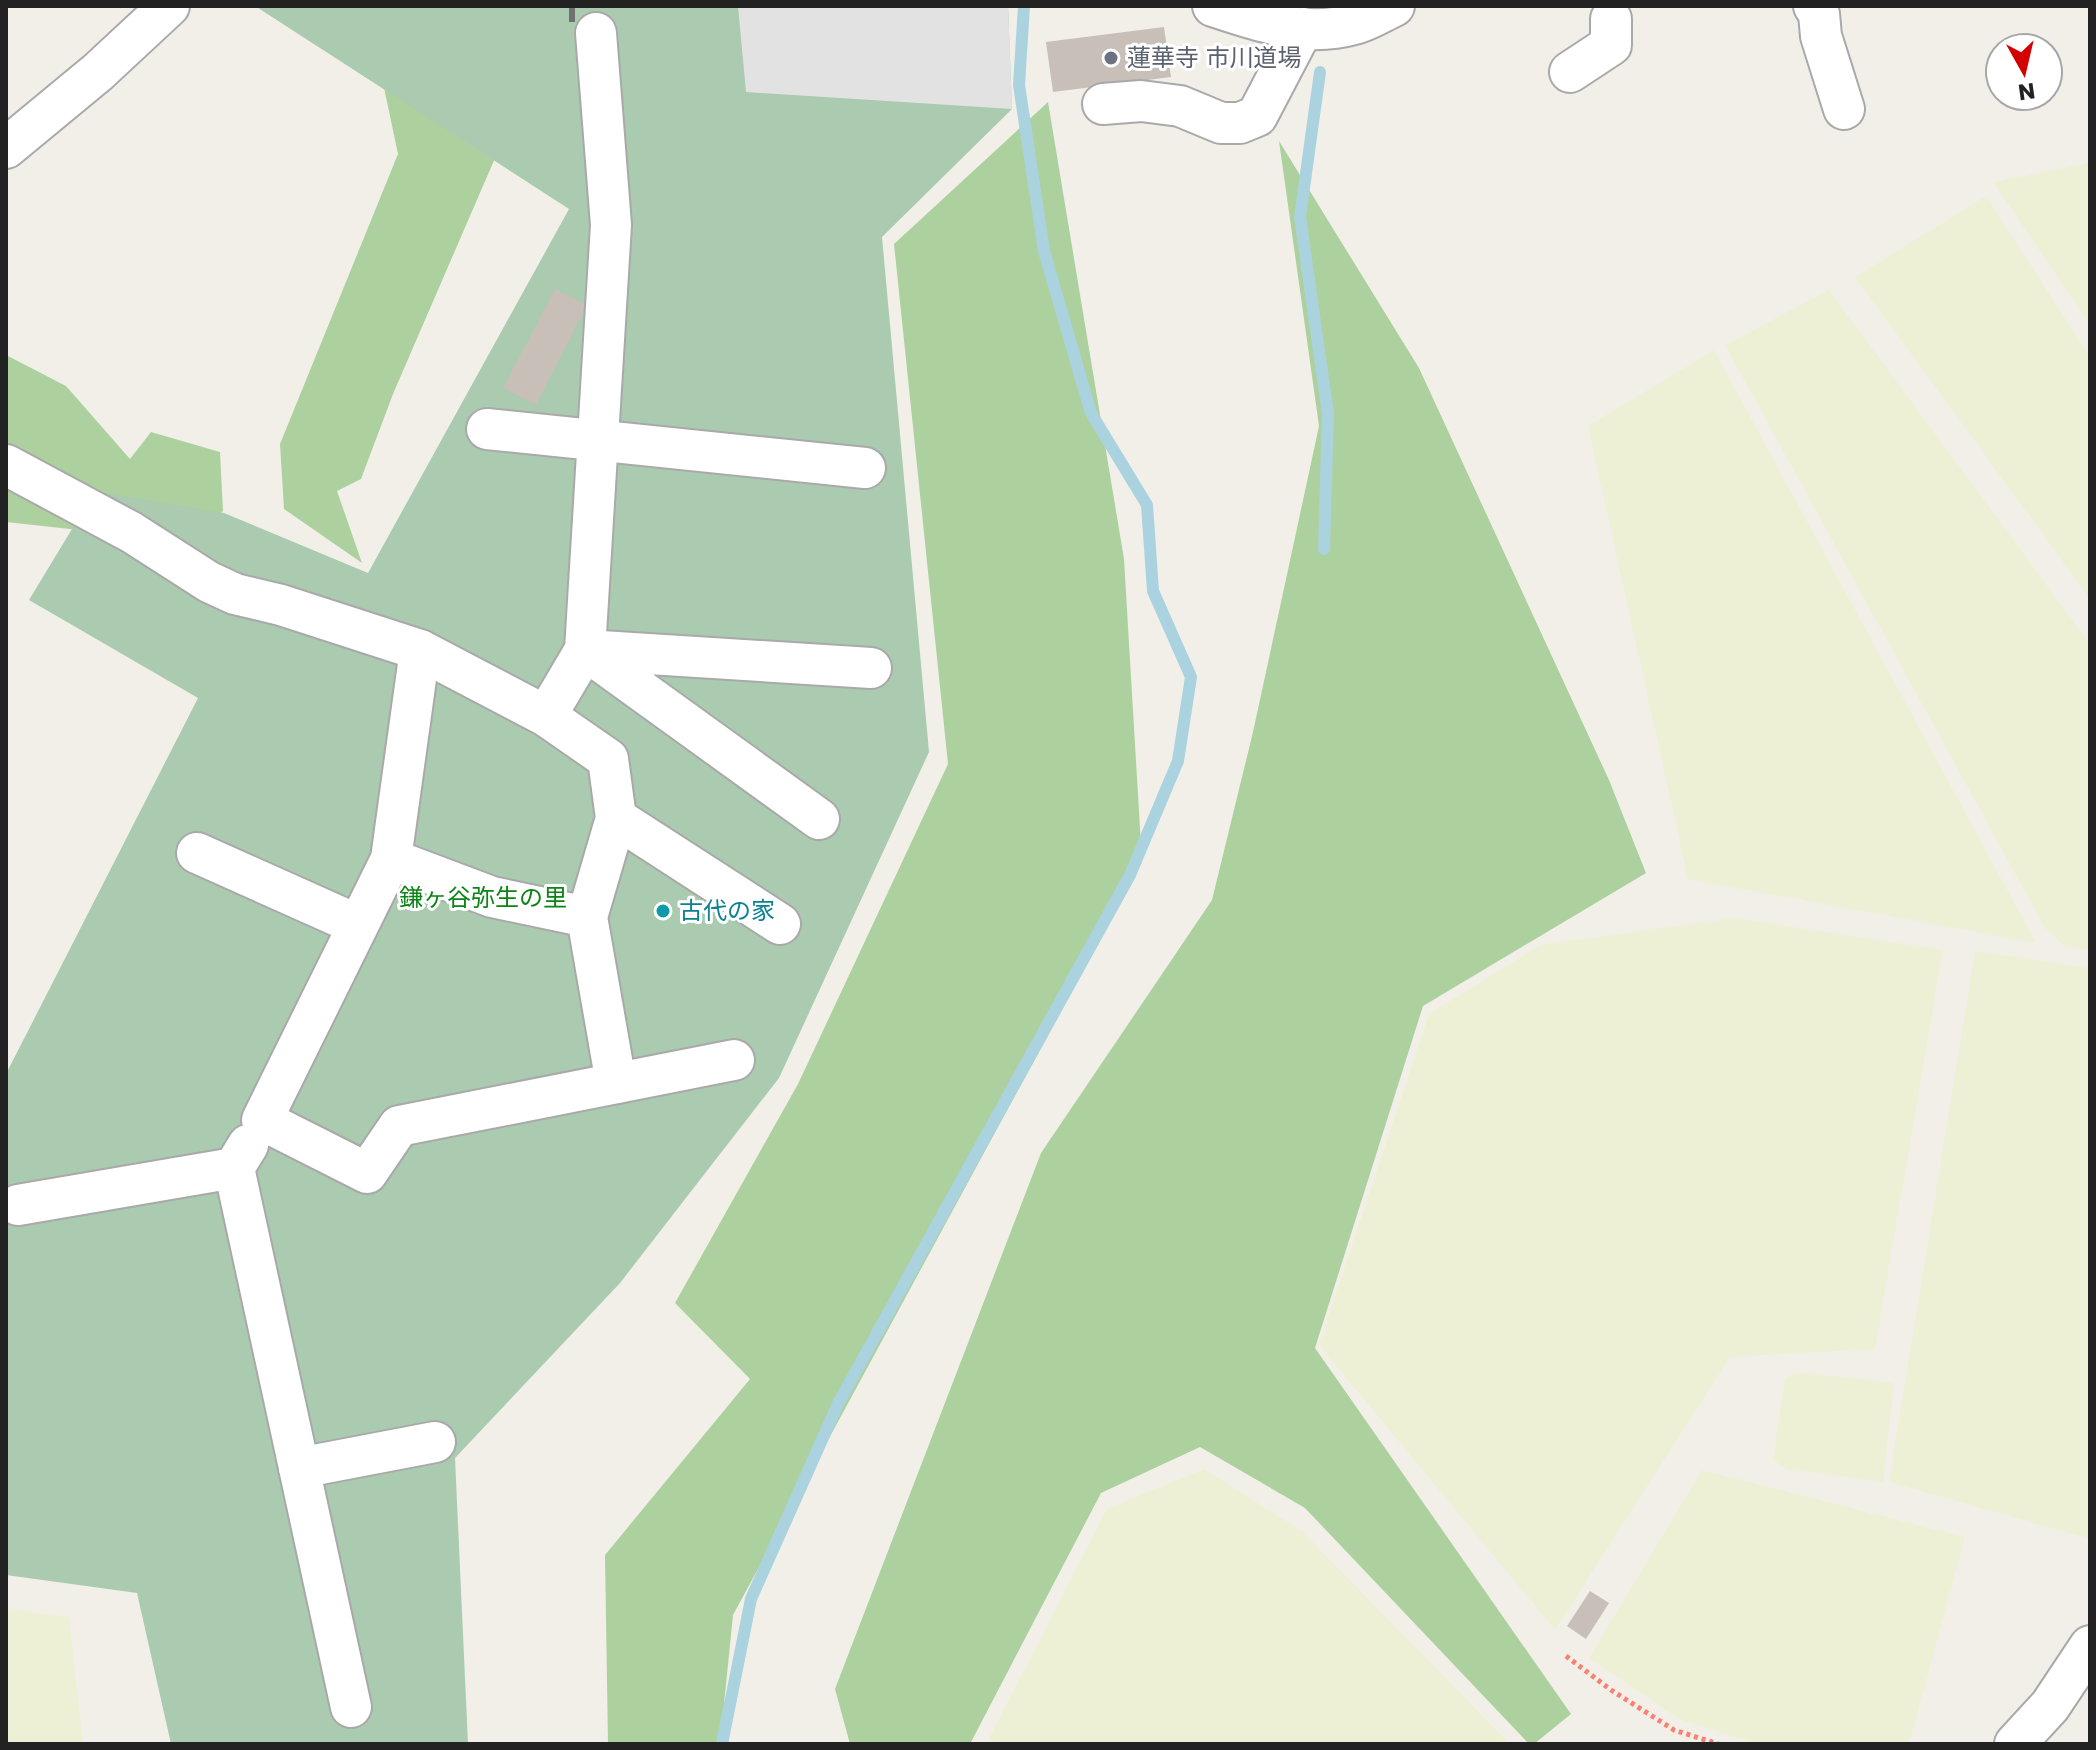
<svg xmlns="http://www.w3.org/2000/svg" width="2096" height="1750" font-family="Poppins,'Noto Sans JP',sans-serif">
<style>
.farmland{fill:#eef0d5}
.forest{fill:#add19e}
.cemetery{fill:#aacbaf}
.parking{fill:#e2e2e2}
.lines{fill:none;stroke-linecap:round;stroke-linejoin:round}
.stream{stroke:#aad3df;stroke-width:12}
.building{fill:#c7bfb8}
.minor-casing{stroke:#a9a9a9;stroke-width:44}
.path{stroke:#fa8072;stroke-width:5;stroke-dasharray:4 4;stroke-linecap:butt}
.minor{stroke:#fff;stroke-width:40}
.rail{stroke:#707070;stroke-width:6;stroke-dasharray:16 16;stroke-linecap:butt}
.worship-dot{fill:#6b7280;stroke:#fff;stroke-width:3}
.culture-dot{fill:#0f9aa8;stroke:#fff;stroke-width:3}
.labels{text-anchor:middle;stroke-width:6;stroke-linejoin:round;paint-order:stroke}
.worship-label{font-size:24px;fill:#5b616d;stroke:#fff;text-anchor:start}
.park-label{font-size:24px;fill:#0c8416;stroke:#fff}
.culture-label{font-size:24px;fill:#0d838f;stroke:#fff;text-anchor:start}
</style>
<rect width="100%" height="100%" fill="#f2efe9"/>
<g class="farmland">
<path d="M2090,163V325L1993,182Z"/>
<path d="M1986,196L2090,357V599L1855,277Z"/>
<path d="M1829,290L2090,644V950L2064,946L2045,928L1725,345Z"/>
<path d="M1714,350L2036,943L1688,879L1588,426Z"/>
<path d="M1734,918L1943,950L1875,1349L1730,1357L1555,1630L1319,1345L1429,1014L1540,945Z"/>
<path d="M1975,951L2090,968V1539L1889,1482Z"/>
<path d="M1797,1372L1894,1383L1883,1482L1786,1469L1773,1460L1785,1379Z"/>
<path d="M1204,1469L1302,1531L1510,1744H986L1107,1509Z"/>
<path d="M1702,1470L1965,1537L1909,1744H1756L1679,1719L1589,1658Z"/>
<path d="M6,1609L69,1617L83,1744H6Z"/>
</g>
<g class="forest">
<path d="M368,12L502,142L393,394L361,479L337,491L362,563L284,509L280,444L398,154Z"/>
<path d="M1048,102L1124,559L1142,862L733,1615L720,1744H608L605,1555L750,1379L675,1303L798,1084L948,764L894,244Z"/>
<path d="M1279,141L1419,368L1609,780L1646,873L1423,1006L1315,1348L1571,1714L1534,1744H1529L1305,1508L1200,1447L1101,1493L970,1744H850L835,1689L1041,1153L1212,900L1253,732L1319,426Z"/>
<path d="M6,355L66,386L130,459L151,432L220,452L223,511L188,542L6,522Z"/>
</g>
<path class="cemetery" d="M255,6H1008L1012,109L882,237L929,752L779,1078L620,1283L455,1458L468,1744H171L137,1593L6,1575V1074L198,698L29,600L95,491L224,513L368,573L569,209Z"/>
<path class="parking" d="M738,6H1008L1012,109L746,92Z"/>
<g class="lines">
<g class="stream">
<path d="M1320,72L1300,217L1328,414L1324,549"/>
<path d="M722,1744L751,1599L838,1404L1130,875L1178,761L1191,677L1153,591L1147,505L1091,413L1044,251L1019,85L1024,6"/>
</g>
</g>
<g class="building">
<path d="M1164,27L1171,77L1053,92L1046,42Z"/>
<path d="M555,289L587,305L536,405L503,388Z"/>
<path d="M1590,1591L1609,1603L1586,1639L1567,1626Z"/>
</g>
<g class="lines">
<defs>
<g id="minor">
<path d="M1213,6C1259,21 1304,38 1354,24C1367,21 1381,12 1394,6"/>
<path d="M1814,6L1819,14L1821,36L1844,109"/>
<path d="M1570,72L1611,45V19"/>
<path d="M1103,104L1141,101L1180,106L1221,123H1240L1257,116L1303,28"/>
<path d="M6,148L98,72L169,6"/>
<path d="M487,429L865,468"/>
<path d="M6,465L131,532L209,582L235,594L281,605L420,650L546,716L608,759L616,818L587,917L616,1083"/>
<path d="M420,650L391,859L262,1120L367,1173L399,1126L734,1060"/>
<path d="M546,716L585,650L611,225L596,33"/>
<path d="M616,818L780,924"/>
<path d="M819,819L585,650L871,668"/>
<path d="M197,853L358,925"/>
<path d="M391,859L492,897L587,917"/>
<path d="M234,1168L351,1707"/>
<path d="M18,1205L234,1168L248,1145"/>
<path d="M299,1468L435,1442"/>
<path d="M2015,1744L2050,1706L2090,1646"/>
</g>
</defs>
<use href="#minor" class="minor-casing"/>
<path class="path" d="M1566,1656L1611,1690L1674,1730L1718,1744"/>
<use href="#minor" class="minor"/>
<path class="rail" d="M572,6V35"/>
</g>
<circle class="worship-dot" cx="1111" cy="58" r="8"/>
<circle class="culture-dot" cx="663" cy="911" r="8"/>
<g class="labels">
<g class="worship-label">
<text x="1127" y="66">蓮華寺 市川道場</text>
</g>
<g class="park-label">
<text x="483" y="906">鎌ヶ谷弥生の里</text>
</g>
<g class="culture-label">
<text x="679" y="919">古代の家</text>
</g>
</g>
<rect width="2096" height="1750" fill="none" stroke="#222222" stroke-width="16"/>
<g transform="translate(2024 72) rotate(172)"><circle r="38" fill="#ffffff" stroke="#a7a7a7" stroke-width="2"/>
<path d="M0-6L14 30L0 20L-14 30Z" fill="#d40000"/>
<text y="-12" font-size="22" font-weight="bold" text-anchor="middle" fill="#222222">N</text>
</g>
</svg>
